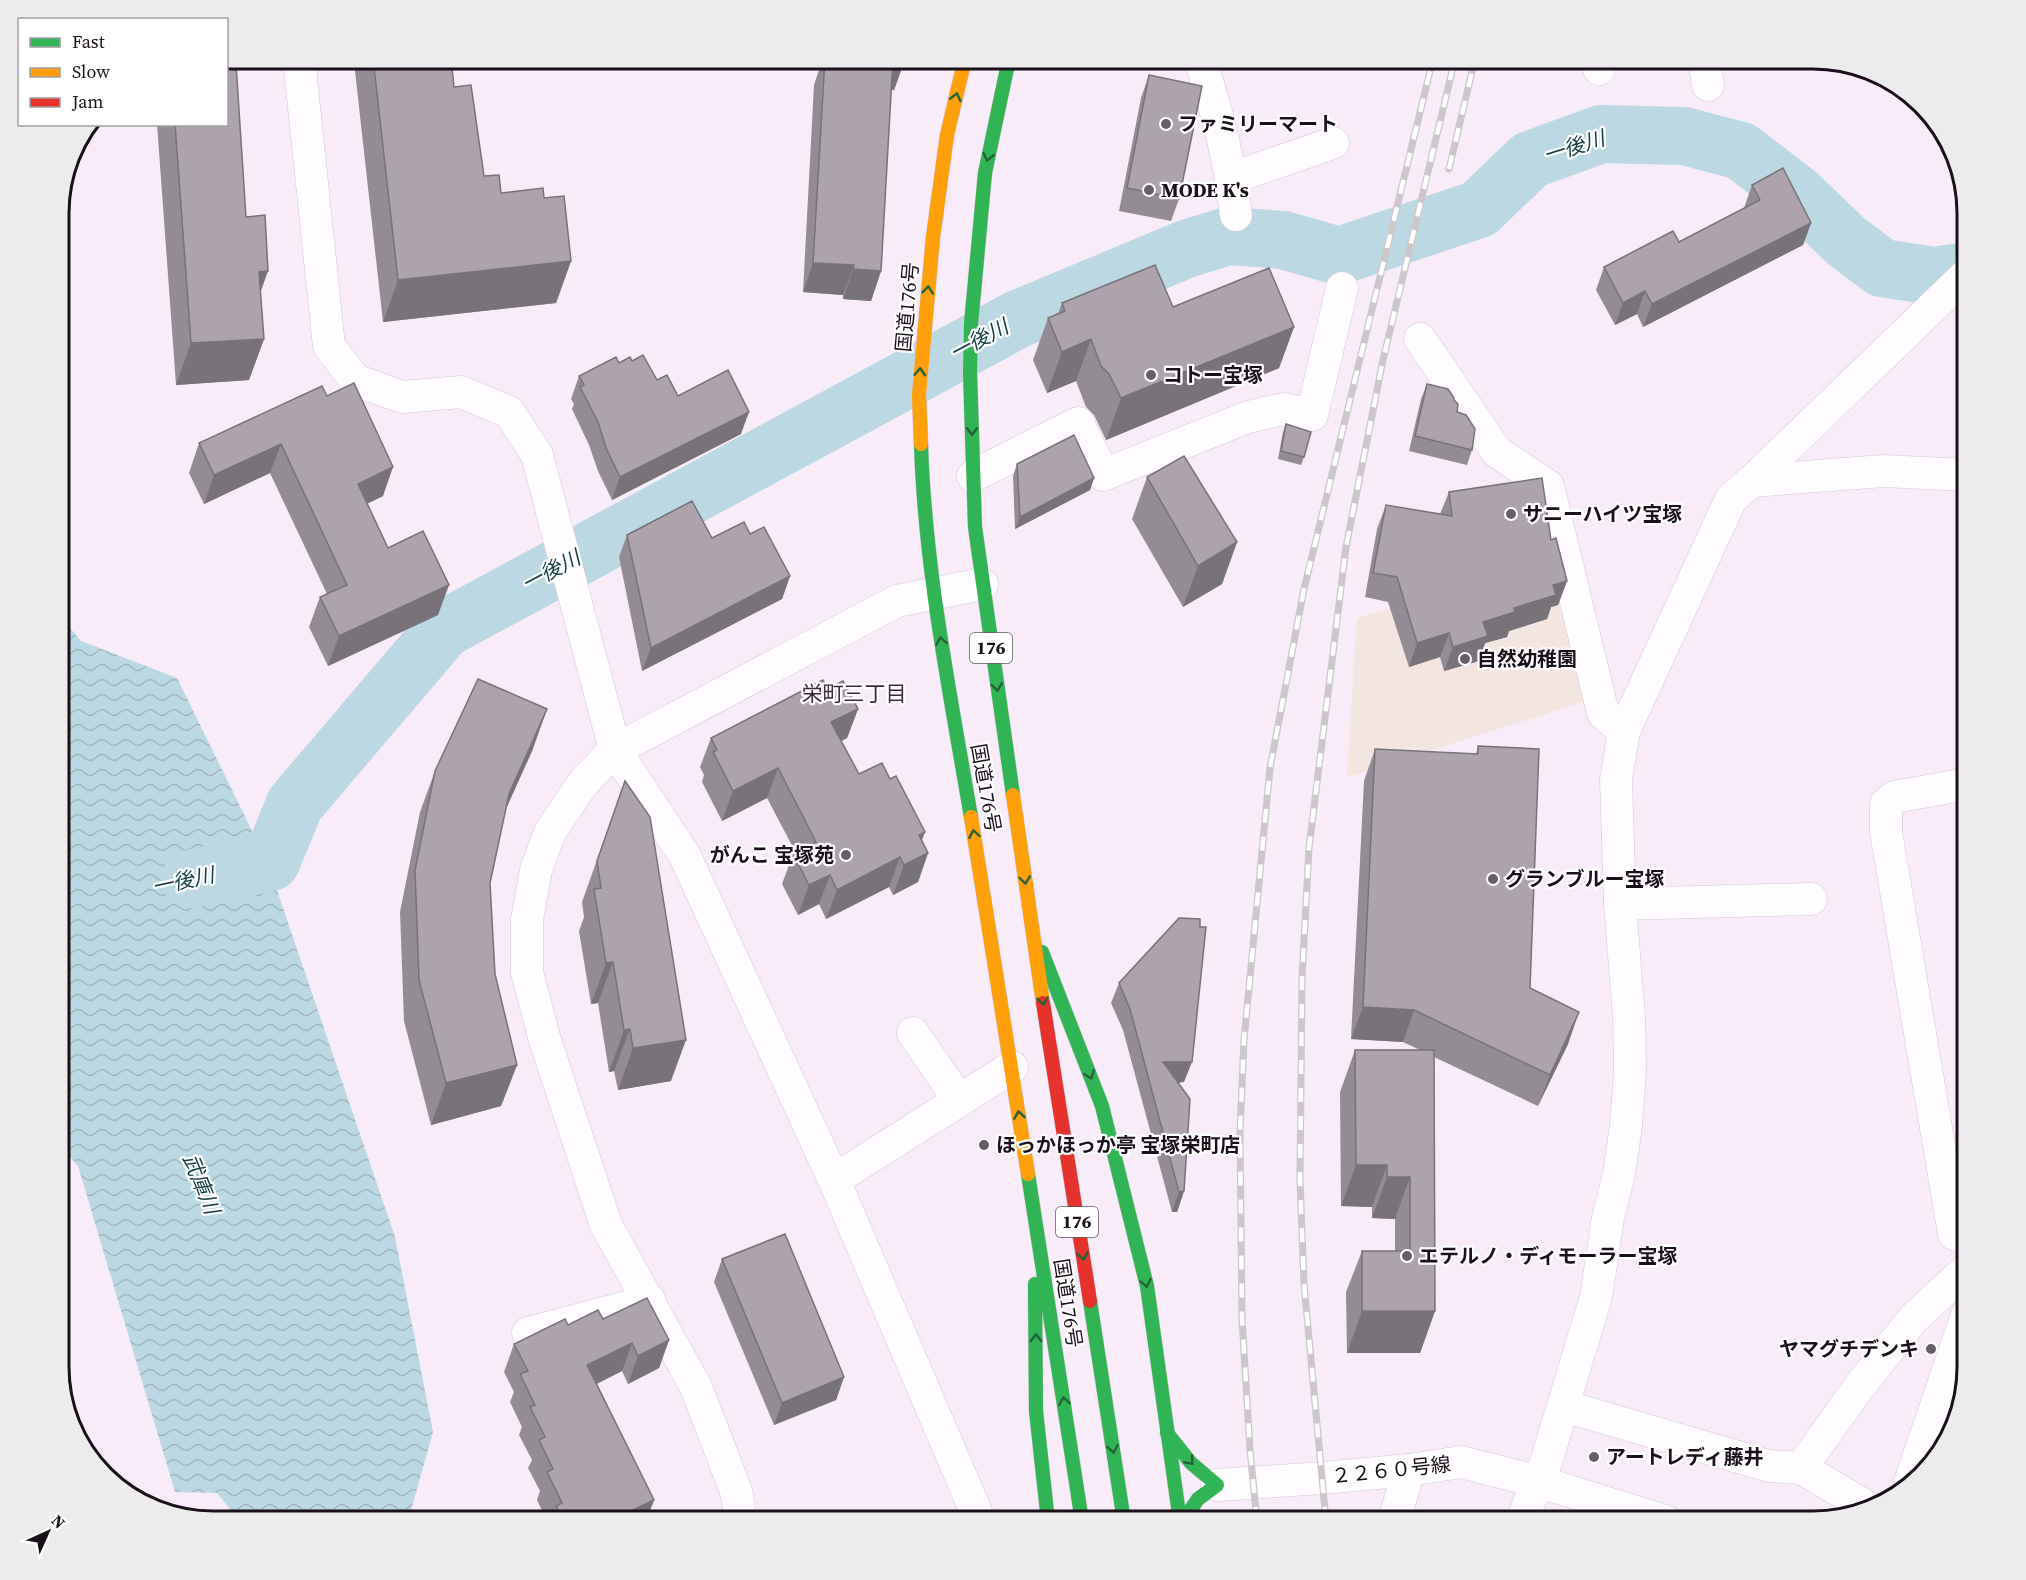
<svg xmlns="http://www.w3.org/2000/svg" width="2026" height="1580" font-family="'Source Serif 4','Noto Sans JP',serif">
<style>
.education{fill:#f3e6e1}
.water{fill:url(#water-waves)}
.lines{fill:none;stroke-linecap:round;stroke-linejoin:round}
.river{stroke:#bcd8e2;stroke-width:58}
.street-casing{stroke:#d2c8d3;stroke-width:33}
.fast-casing{stroke:#d2c8d3;stroke-width:15}
.slow-casing{stroke:#d2c8d3;stroke-width:15}
.jam-casing{stroke:#d2c8d3;stroke-width:15}
.street{stroke:#fefcfe;stroke-width:32}
.fast{stroke:#30b455;stroke-width:14}
.slow{stroke:#ff9f0a;stroke-width:14}
.jam{stroke:#e5322d;stroke-width:14}
.rail-casing{stroke:#cbc7cb;stroke-width:7}
.rail{stroke:#fff;stroke-width:4.5;stroke-dasharray:14;stroke-linecap:butt}
.wall{fill:#948c95}
.shaded-wall{fill:#787279}
.building{fill:#aca3ad;stroke:#787279;stroke-width:1.5}
.oneway{stroke:#246238}
.poi-dot{fill:#675d68;stroke:#fff;stroke-width:2}
.labels{text-anchor:middle;stroke-width:4.5;stroke-linejoin:round;paint-order:stroke}
.shield{fill:#fff;stroke:#5e585f;stroke-width:1.5}
.shield-label{font-size:18px;font-weight:bold;fill:#19101a}
.poi-label{font-size:20px;font-weight:bold;fill:#19101a;stroke:#fff;text-anchor:start}
.street-label{font-size:20px;fill:#19101a;stroke:#fff}
.water-label{font-size:21px;font-style:italic;fill:#154046;stroke:#fff}
.neighbourhood-label{font-size:21px;fill:#3c273e;stroke:#fff}
.rim{fill:none;stroke:#19101a;stroke-width:3}
</style>
<defs>
<pattern id="water-waves" width="16" height="10" patternUnits="userSpaceOnUse" patternTransform="scale(1.5)"><rect width="16" height="10" fill="#bcd8e2"/><path d="M0 5q4-4 8 0t8 0" fill="none" stroke="#a1b8c1"/></pattern>
</defs>
<rect width="100%" height="100%" fill="#f7ecf8"/>
<path class="education" d="M1550,560L1586,701L1347,777L1357,618Z"/>
<path class="water" d="M59,615L81,641L177,678L267,861L395,1237L433,1432L408,1521H240L217,1493L175,1492L78,1166L59,1145Z"/>
<g class="lines">
<path class="river" d="M190,879L271,862L295,804L444,629L1016,320L1186,249L1228,236L1283,240L1339,256L1479,209L1530,160L1601,134L1684,136L1741,151L1797,194L1846,241L1882,268L1934,276L1967,271"/>
<defs>
<g id="street">
<path d="M299,59L329,346L355,380L402,397L461,392L509,412L537,455L615,750L685,856L834,1180L980,1521"/>
<path d="M1200,59C1217,110 1230,162 1236,215"/>
<path d="M1598,59L1599,69"/>
<path d="M1704,59L1708,85"/>
<path d="M1232,178L1333,143"/>
<path d="M1420,339L1497,452L1548,486L1603,713L1624,731L1731,499L1752,481L1967,274"/>
<path d="M973,476L1078,423L1103,475L1248,417L1283,409L1312,415L1342,288"/>
<path d="M1752,481L1883,471L1967,475"/>
<path d="M1967,784L1894,797L1886,804V832L1954,1234L1967,1239"/>
<path d="M1620,904L1811,899"/>
<path d="M913,1033L959,1100"/>
<path d="M834,1180L1012,1067"/>
<path d="M528,1333L650,1301"/>
<path d="M1564,1406L1769,1466L1801,1468L1869,1508"/>
<path d="M1801,1468L1859,1387L1914,1318L1967,1269"/>
<path d="M1910,1482L1967,1315"/>
<path d="M1217,1485L1323,1478L1409,1470L1461,1462L1540,1482L1665,1521"/>
<path d="M741,1521L736,1491L696,1387L606,1225L544,1037L527,972V920L536,870L550,832L583,783L615,750L897,601L982,584"/>
<path d="M1394,1521L1409,1470"/>
<path d="M1523,1521L1530,1499L1540,1482L1596,1297L1608,1218L1619,1174L1626,1126L1630,1070L1629,1017L1620,904L1616,780L1624,731"/>
</g>
<g id="fast">
<path d="M1009,59L985,173L971,324L970,372L975,527L1013,795"/>
<path d="M921,444C925,570 950,693 971,817"/>
<path d="M1042,952L1102,1106L1147,1286L1180,1521"/>
<path d="M1028,1174L1082,1521"/>
<path d="M1035,1284L1036,1411L1048,1521"/>
<path d="M1090,1301L1124,1521"/>
<path d="M1167,1433L1191,1463L1217,1485L1198,1499L1183,1521"/>
</g>
<g id="slow">
<path d="M921,444L919,395L933,237L947,135L965,59"/>
<path d="M1013,795L1043,1003"/>
<path d="M971,817L1028,1174"/>
</g>
<path id="jam" d="M1043,1003L1090,1301"/>
</defs>
<use href="#street" class="street-casing"/>
<use href="#fast" class="fast-casing"/>
<use href="#slow" class="slow-casing"/>
<use href="#jam" class="jam-casing"/>
<use href="#street" class="street"/>
<use href="#fast" class="fast"/>
<use href="#slow" class="slow"/>
<use href="#jam" class="jam"/>
<defs>
<g id="rail">
<path d="M1449,169L1475,59"/>
<path d="M1257,1521L1250,1450L1242,1318L1240,1132L1244,1040L1270,768L1304,589L1433,59"/>
<path d="M1326,1521L1304,1284L1300,1180L1302,978L1309,848L1346,547L1383,360L1455,59"/>
</g>
</defs>
<use href="#rail" class="rail-casing"/>
<use href="#rail" class="rail"/>
</g>
<g class="wall">
<path d="M355,58H451L454,87L484,176L501,193L544,198L571,261L556,303L383,322L354,62Z"/>
<path d="M823,58H905L894,90L891,89L881,271L871,301L843,299V295L803,292L814,85Z"/>
<path d="M236,64L246,217L260,293L264,339L249,380L176,385L157,124H226Z"/>
<path d="M1149,75L1179,199L1171,221L1119,211L1141,98Z"/>
<path d="M1752,185L1811,223L1803,245L1643,327L1637,314L1615,325L1596,290L1604,267L1679,242L1744,208Z"/>
<path d="M1062,303L1173,307L1294,327L1279,368L1106,440L1094,415L1086,407L1076,381L1047,393L1033,360L1048,318L1058,314Z"/>
<path d="M632,361L678,396L741,434L612,500L598,471L589,445L572,409L574,404L571,399L579,376L619,363Z"/>
<path d="M1427,384L1454,400L1457,412L1472,450L1467,465L1409,451L1421,399Z"/>
<path d="M327,396L383,496L367,504L388,548L438,615L328,666L309,627L320,597L327,594L270,473L204,504L189,473L199,443Z"/>
<path d="M1286,424L1304,457L1301,465L1278,459L1283,432Z"/>
<path d="M1017,464L1094,478L1090,490L1015,529L1013,476Z"/>
<path d="M1147,477L1237,542L1222,584L1183,607L1132,519Z"/>
<path d="M1449,492L1551,540L1567,581L1558,605L1551,607L1547,619L1509,631L1507,637L1485,643L1479,661L1444,671L1440,657L1409,667L1388,602L1365,597L1377,529L1386,505L1440,514Z"/>
<path d="M750,534L790,576L782,599L642,671L619,557L627,535L712,538Z"/>
<path d="M827,689L858,709L847,738L841,741L859,774L922,841L928,853L918,882L893,895L889,887L826,919L819,904L798,915L782,884L793,854L796,853L767,798L722,821L702,782L704,775L700,767L711,738Z"/>
<path d="M547,709L532,751L506,809L490,883L495,974L517,1065L501,1106L431,1125L404,1021L400,912L420,812L435,771Z"/>
<path d="M1478,746L1530,988L1568,1044L1538,1106L1434,1057L1435,1311L1420,1353H1347L1346,1292L1362,1251H1395V1219L1372,1218V1207L1341,1206L1340,1092L1355,1050H1420L1403,1042L1351,1039L1364,781L1375,749L1476,754Z"/>
<path d="M625,781L671,1081L618,1090L614,1071L609,1072L598,1003L591,1004L579,931L584,917L582,902Z"/>
<path d="M1119,983L1184,1082L1178,1083L1184,1191L1177,1212H1172L1123,1030L1111,1003Z"/>
<path d="M722,1259L844,1377L836,1400L774,1425L714,1282Z"/>
<path d="M603,1319L669,1340L659,1368L628,1384L622,1371L597,1384L654,1500L646,1521H547L537,1500L540,1491L528,1468L532,1460L519,1435L522,1427L510,1402L514,1392L504,1372L514,1344L568,1325Z"/>
</g>
<g class="shaded-wall">
<path d="M893,59L905,60L894,90L882,89Z"/>
<path d="M1811,223L1803,245L1643,327L1652,304Z"/>
<path d="M571,261L556,303L383,322L398,280Z"/>
<path d="M813,263L854,265L843,295L803,292Z"/>
<path d="M853,269L881,271L871,301L843,299Z"/>
<path d="M268,271L253,313L259,272Z"/>
<path d="M1645,291L1637,314L1615,325L1623,303Z"/>
<path d="M1294,327L1279,368L1106,440L1121,398Z"/>
<path d="M264,339L249,380L176,385L191,343Z"/>
<path d="M1091,339L1076,381L1047,393L1062,352Z"/>
<path d="M749,412L741,434L612,500L620,477Z"/>
<path d="M281,444L270,473L204,504L214,475Z"/>
<path d="M393,467L383,496L347,513L358,484Z"/>
<path d="M1094,478L1090,490L1015,529L1020,517Z"/>
<path d="M1237,542L1222,584L1183,607L1198,566Z"/>
<path d="M790,576L782,599L642,671L651,648Z"/>
<path d="M1567,581L1558,605L1551,607L1547,619L1509,631L1507,637L1485,643L1479,661L1444,671L1453,647L1483,622L1514,608L1553,585Z"/>
<path d="M449,585L438,615L328,666L339,636Z"/>
<path d="M1449,633L1440,657L1409,667L1417,643Z"/>
<path d="M547,709L532,751L494,835L509,794Z"/>
<path d="M858,709L847,738L821,752L831,722Z"/>
<path d="M778,768L767,798L722,821L733,791Z"/>
<path d="M925,832L915,859L928,853L918,882L893,895L904,865L919,835Z"/>
<path d="M900,857L889,887L826,919L837,890Z"/>
<path d="M830,875L819,904L798,915L809,885Z"/>
<path d="M613,962L598,1003L591,1004L606,963Z"/>
<path d="M1363,1007L1414,1010L1403,1042L1351,1039Z"/>
<path d="M1579,1012L1568,1044L1538,1106L1550,1075Z"/>
<path d="M630,1029L614,1071L609,1072L624,1030Z"/>
<path d="M686,1040L671,1081L618,1090L633,1048Z"/>
<path d="M1163,1062H1192L1184,1082L1155,1083Z"/>
<path d="M517,1065L501,1106L431,1125L446,1083Z"/>
<path d="M1356,1165H1387L1372,1207L1341,1206Z"/>
<path d="M1387,1177H1410L1395,1219L1372,1218Z"/>
<path d="M1184,1191L1177,1212H1172L1179,1192Z"/>
<path d="M1362,1311H1435L1420,1353H1347Z"/>
<path d="M669,1340L659,1368L628,1384L638,1356Z"/>
<path d="M632,1343L622,1371L577,1393L587,1365Z"/>
<path d="M844,1377L836,1400L774,1425L782,1403Z"/>
<path d="M654,1500L646,1521H624L628,1512Z"/>
</g>
<g class="building">
<path d="M226,58H236V64L246,217L265,215L268,271L259,272L264,339L191,343L175,124H226Z"/>
<path d="M373,58H451L454,87L471,85L484,176L499,175L501,193L543,188L544,198L564,196L571,261L398,280Z"/>
<path d="M825,58H905V60L893,59L881,271L853,269L854,265L813,263Z"/>
<path d="M1149,75L1202,86L1179,199L1127,188Z"/>
<path d="M1783,168L1811,223L1652,304L1645,291L1623,303L1604,267L1673,231L1679,242L1760,200L1752,185Z"/>
<path d="M1155,265L1173,307L1269,268L1294,327L1121,398L1109,374L1101,366L1091,339L1062,352L1048,318L1065,311L1062,303Z"/>
<path d="M643,355L657,380L667,375L678,396L728,370L749,412L620,477L606,448L598,422L580,387L584,385L579,376L616,357L619,363L630,357L632,361Z"/>
<path d="M354,383L393,467L358,484L388,548L423,531L449,585L339,636L320,597L347,585L281,444L214,475L199,443L322,386L327,396Z"/>
<path d="M1427,384L1448,389L1454,398V400L1458,404L1457,412L1466,415L1475,429L1472,450L1415,436Z"/>
<path d="M1286,424L1311,432L1304,457L1281,451Z"/>
<path d="M1074,435L1094,478L1020,517L1017,464Z"/>
<path d="M1184,456L1237,542L1198,566L1147,477Z"/>
<path d="M1542,478L1551,540L1556,538L1567,581L1553,585L1556,595L1514,608L1515,612L1483,622L1488,636L1453,647L1449,633L1417,643L1397,577L1373,573L1386,505L1452,516L1449,492Z"/>
<path d="M692,501L712,538L744,522L750,534L764,527L790,576L651,648L627,535Z"/>
<path d="M478,679L547,709L509,794L490,883L495,974L517,1065L446,1083L419,980L415,870L435,771Z"/>
<path d="M823,680L827,689L843,681L858,709L831,722L859,774L882,763L890,779L896,776L925,832L919,835L928,853L904,865L900,857L837,890L830,875L809,885L793,854L816,842L778,768L733,791L713,752L717,750L711,738Z"/>
<path d="M1478,746L1539,749L1530,988L1579,1012L1550,1075L1414,1010L1363,1007L1375,749L1478,754Z"/>
<path d="M625,781L650,817L686,1040L633,1048L630,1029L624,1030L613,962L606,963L594,889L601,888L597,861Z"/>
<path d="M1179,918L1200,919V927H1206L1192,1062H1163L1190,1099L1184,1191L1179,1192L1130,1009L1119,983Z"/>
<path d="M1355,1050H1434L1435,1311H1362V1251H1410V1177H1387V1165H1356Z"/>
<path d="M785,1234L844,1377L782,1403L722,1259Z"/>
<path d="M647,1298L669,1340L638,1356L632,1343L587,1365L654,1500L628,1512L631,1518L624,1521H564L556,1506L562,1503L547,1472L553,1469L539,1440L545,1437L530,1407L535,1405L520,1374L528,1371L514,1344L565,1319L568,1325L598,1310L603,1319Z"/>
</g>
<defs><path id="oneway-chevron" d="M-2-3.5L2.5 0L-2 3.5" fill="none" stroke-width="1.6" stroke-linecap="round" stroke-linejoin="round" transform="scale(1.5)"/></defs>
<g class="oneway">
<use href="#oneway-chevron" transform="translate(956 97) rotate(-77)"/>
<use href="#oneway-chevron" transform="translate(988 157) rotate(102)"/>
<use href="#oneway-chevron" transform="translate(928 290) rotate(-84)"/>
<use href="#oneway-chevron" transform="translate(920 372) rotate(-87)"/>
<use href="#oneway-chevron" transform="translate(972 431) rotate(89)"/>
<use href="#oneway-chevron" transform="translate(941 641) rotate(-99)"/>
<use href="#oneway-chevron" transform="translate(997 687) rotate(82)"/>
<use href="#oneway-chevron" transform="translate(974 834) rotate(-100)"/>
<use href="#oneway-chevron" transform="translate(1025 880) rotate(82)"/>
<use href="#oneway-chevron" transform="translate(1043 1001) rotate(81)"/>
<use href="#oneway-chevron" transform="translate(1090 1075) rotate(69)"/>
<use href="#oneway-chevron" transform="translate(1019 1115) rotate(-99)"/>
<use href="#oneway-chevron" transform="translate(1083 1256) rotate(81)"/>
<use href="#oneway-chevron" transform="translate(1146 1283) rotate(78)"/>
<use href="#oneway-chevron" transform="translate(1036 1338) rotate(-90)"/>
<use href="#oneway-chevron" transform="translate(1064 1401) rotate(-99)"/>
<use href="#oneway-chevron" transform="translate(1113 1449) rotate(81)"/>
<use href="#oneway-chevron" transform="translate(1190 1461) rotate(47)"/>
</g>
<g class="poi-dot">
<circle cx="1166" cy="124" r="6"/>
<circle cx="1149" cy="190" r="6"/>
<circle cx="1151" cy="375" r="6"/>
<circle cx="1511" cy="514" r="6"/>
<circle cx="1465" cy="659" r="6"/>
<circle cx="846" cy="855" r="6"/>
<circle cx="1493" cy="879" r="6"/>
<circle cx="984" cy="1145" r="6"/>
<circle cx="1407" cy="1256" r="6"/>
<circle cx="1931" cy="1349" r="6"/>
<circle cx="1594" cy="1457" r="6"/>
</g>
<g class="labels">
<g class="shield">
<rect x="970" y="633" width="42" height="30" rx="4.5"/>
<rect x="1056" y="1207" width="42" height="30" rx="4.5"/>
</g>
<g class="shield-label">
<text x="991" y="654">176</text>
<text x="1077" y="1228">176</text>
</g>
<g class="poi-label">
<text x="1178" y="131">ファミリーマート</text>
<text x="1161" y="197">MODE K's</text>
<text x="1163" y="382">コトー宝塚</text>
<text x="1523" y="521">サニーハイツ宝塚</text>
<text x="1477" y="666">自然幼稚園</text>
<text x="834" y="862" text-anchor="end">がんこ 宝塚苑</text>
<text x="1505" y="886">グランブルー宝塚</text>
<text x="996" y="1152">ほっかほっか亭 宝塚栄町店</text>
<text x="1419" y="1263">エテルノ・ディモーラー宝塚</text>
<text x="1919" y="1356" text-anchor="end">ヤマグチデンキ</text>
<text x="1606" y="1464">アートレディ藤井</text>
</g>
<g class="street-label">
<text transform="translate(907 307) rotate(-85)" y="7">国道176号</text>
<text transform="translate(986 788) rotate(80)" y="7">国道176号</text>
<text transform="translate(1068 1303) rotate(81)" y="7">国道176号</text>
<text transform="translate(1391 1470) rotate(-6)" y="7">２２６０号線</text>
</g>
<g class="water-label">
<text transform="translate(1574 147) rotate(-17)" y="7">一後川</text>
<text transform="translate(979 340) rotate(-28)" y="7">一後川</text>
<text transform="translate(551 571) rotate(-28)" y="7">一後川</text>
<text transform="translate(183 881) rotate(-12)" y="7">一後川</text>
<text transform="translate(201 1184) rotate(68)" y="7">武庫川</text>
</g>
<g class="neighbourhood-label">
<text x="854" y="701">栄町三丁目</text>
</g>
</g>
<path d="M0 0H2026V1580H0ZM213 69H1813A144 144 0 0 1 1957 213V1367A144 144 0 0 1 1813 1511H213A144 144 0 0 1 69 1367V213A144 144 0 0 1 213 69Z" fill="#edeced" fill-rule="evenodd"/>
<path class="rim" d="M213 69H1813A144 144 0 0 1 1957 213V1367A144 144 0 0 1 1813 1511H213A144 144 0 0 1 69 1367V213A144 144 0 0 1 213 69Z"/>
<rect x="18" y="18" width="210" height="108" fill="#ffffff" stroke="#a39fa3" stroke-width="1.5"/>
<rect x="30" y="38" width="30" height="9" fill="#30b455" stroke="#a39fa3" stroke-width="1.5"/>
<text x="72" y="48" font-size="18" fill="#19101a">Fast</text>
<rect x="30" y="68" width="30" height="9" fill="#ff9f0a" stroke="#a39fa3" stroke-width="1.5"/>
<text x="72" y="78" font-size="18" fill="#19101a">Slow</text>
<rect x="30" y="98" width="30" height="9" fill="#e5322d" stroke="#a39fa3" stroke-width="1.5"/>
<text x="72" y="108" font-size="18" fill="#19101a">Jam</text>
<g transform="translate(48 1532) rotate(45)" stroke="#ffffff" stroke-width="4.5" paint-order="stroke">
<path d="M0-4.5L10 22L0 15L-10 22Z" fill="#19101a"/>
<text y="-9" font-size="16" font-weight="bold" text-anchor="middle" fill="#19101a">N</text>
</g>
</svg>
